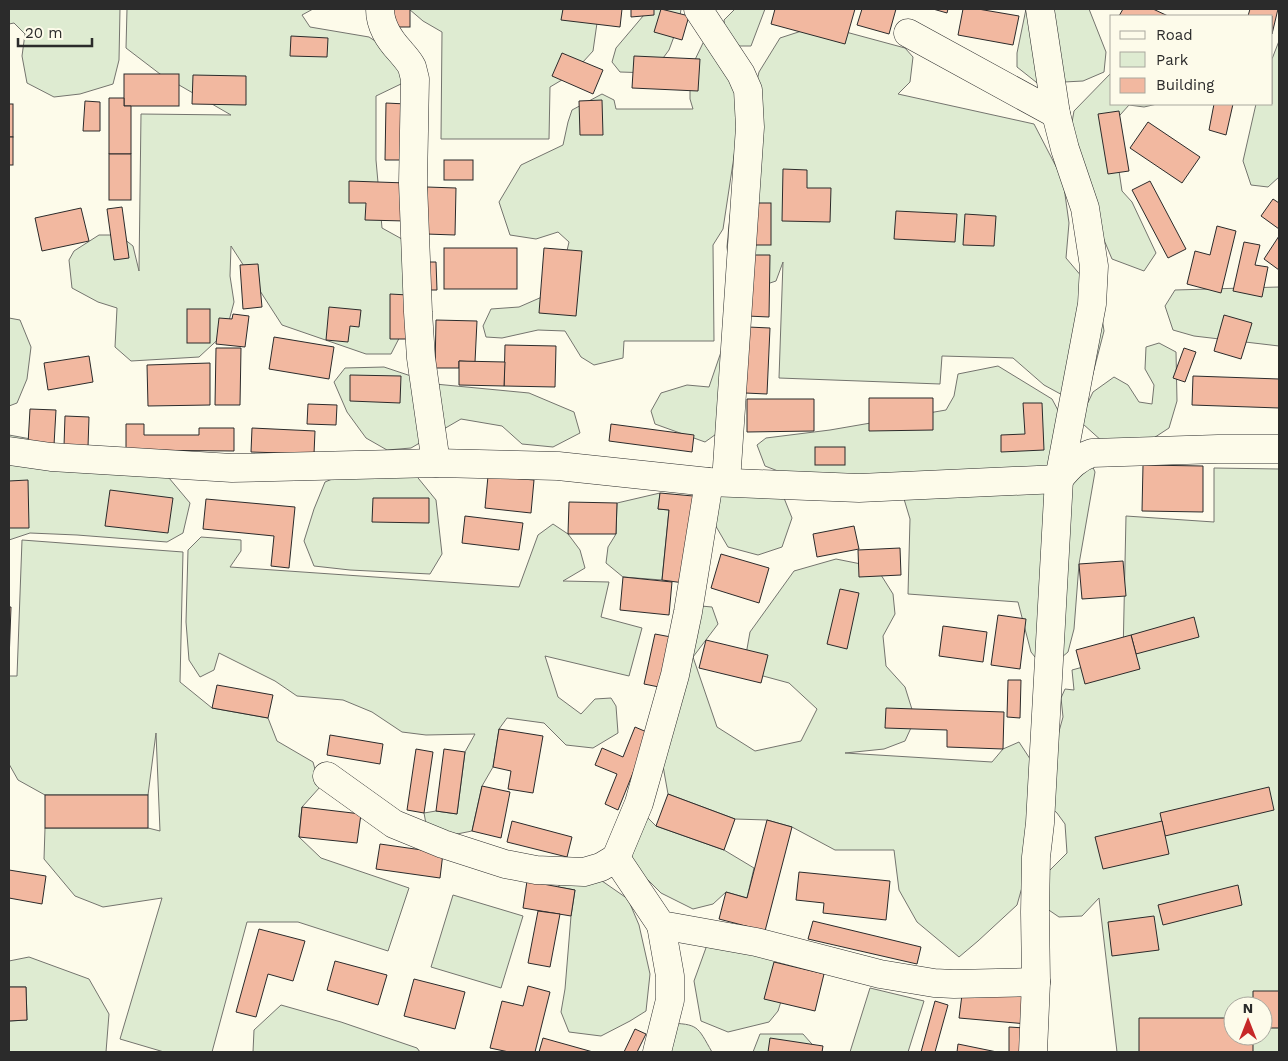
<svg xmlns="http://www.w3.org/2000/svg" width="1288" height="1061" font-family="'Work Sans',sans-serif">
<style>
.green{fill:#deebd1;stroke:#74746e;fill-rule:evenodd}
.building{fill:#f2b8a0;stroke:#2b2b2b}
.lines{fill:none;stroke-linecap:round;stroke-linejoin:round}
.minor-casing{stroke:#2b2b2b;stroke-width:29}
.minor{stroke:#fdfbea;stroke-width:28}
</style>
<rect width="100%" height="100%" fill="#fdfbea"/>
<g class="green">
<path d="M9,9H120L119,60L113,84L80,94L54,97L27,83L22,56L25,34L14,23L9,24Z"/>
<path d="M127,9H313L302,15L310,27L369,37L398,56L403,83L376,96V160L382,228L411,244L414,309L391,354H366L282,325L231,246L230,276L234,302L226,332L199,357L131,361L115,347L117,308L98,302L72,288L69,260L74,251L99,235H119L133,246L139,271L141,114L231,115L160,74L126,48Z"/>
<path d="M409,9H599L593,51L572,74L550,87L549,139H441L442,32L423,21Z"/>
<path d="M649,9H681L679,23L669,50L652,73L620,72L612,62L616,48Z"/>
<path d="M735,9H765L751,46H738L725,30L724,20Z"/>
<path d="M1026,9H1089L1106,52L1104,72L1083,81L1064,82L1041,86L1017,67V53Z"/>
<path d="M820,25L905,48L913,57L910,82L898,94L1034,124L1063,180L1069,223L1066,258L1099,297L1104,331L1090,385L1066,397L1044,385L1013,358L942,356L940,384L779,378L783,262L776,281L758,287L730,272L727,247L729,225L736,168L759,72L780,38Z"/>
<path d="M704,41L746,77L723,229L713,245L714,341H624L623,358L594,365L581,357L565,331L538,330L502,338L486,337L483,326L491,309L519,307L558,290L569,242L558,232L536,239L510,235L499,202L521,165L563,145L568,122L572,110L602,94L614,100L616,109H693L690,99V70Z"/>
<path d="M1279,41V177L1268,187L1251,185L1243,161L1256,104H1272V59Z"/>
<path d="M1112,72V104H1157L1144,107L1129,105L1112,124L1122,191L1132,202L1156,253L1144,271L1112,259L1097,223L1069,139L1074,111Z"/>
<path d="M1279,287V346L1194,336L1173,330L1165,306L1175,290Z"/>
<path d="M9,318L20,320L31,347L27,379L17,403L9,406Z"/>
<path d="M1159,343L1176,352L1177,401L1169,428L1143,445L1103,442L1083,424L1082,415L1093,392L1114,377L1128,385L1139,402L1152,404L1154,385L1145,369L1146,347Z"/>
<path d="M722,349L719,432L705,442L655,424L651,411L661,393L687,385L709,387Z"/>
<path d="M998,366L1052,399L1075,442L1085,449L1095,472L1079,564L1074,629L1068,652L1055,663L1039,662L1031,652L1018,602L908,594L910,519L901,489L791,476L765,466L757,445L766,438L830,430L946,410L954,396L958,374Z"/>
<path d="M384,367L435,384L529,393L574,412L580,433L553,447L522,444L502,426L461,419L411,448L387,450L366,438L347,412L334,382L345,368Z"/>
<path d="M9,435L102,452L169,478L190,503L183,533L167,542L77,535L30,533L9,540Z"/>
<path d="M1214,468L1279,469V1052H1117L1099,898L1082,916L1059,917L1037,902L1038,882L1067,853L1065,824L1057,813L1044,801L1058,735L1063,717L1061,698L1065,689L1074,690L1072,670L1123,656L1126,516L1214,522ZM1233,1006H1263V1036H1233Z"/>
<path d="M356,469L414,473L436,500L442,554L430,574L350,570L314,566L304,541L314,509L325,482Z"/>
<path d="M716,490L784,498L792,518L782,547L758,555L728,547L714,523Z"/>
<path d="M660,493L658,509L669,510L662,580L623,577L606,563L608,547L616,534L617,503Z"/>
<path d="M553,524L568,534L580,550L585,568L563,581L609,582L601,617L642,628L629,676L545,656L558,697L581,714L595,699L611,698L616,706L618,733L593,748L566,745L544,723L507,718L499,729L493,767L482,786L472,831L452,835L426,824L424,813L436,811L457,814L465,752L475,734L426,735L402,732L372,712L343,700L297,696L275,681L219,653L214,670L200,677L189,660L186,622L188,550L201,537L241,540V551L230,567L519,587L538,535Z"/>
<path d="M22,540L183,552L180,682L212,708L268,718L277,741L313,762L320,787L302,807L299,837L321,858L409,888L388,951L298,922H247L212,1052H164L120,1039L162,898L103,907L75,896L44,859L45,828H148L160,831L156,733L148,795H45L18,780L9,764V676H17Z"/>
<path d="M836,559L876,567L893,594L895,614L883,636L886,666L905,687L915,719L905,741L884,749L845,753L992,762L1003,749L1019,742L1036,768L1038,831L1017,905L978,941L959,957L917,922L899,890L894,850H835L792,827L767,820L735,819L668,794L663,766L701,606L712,607L718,624L693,657L717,727L755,751L801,741L817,709L789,683L752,673L745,660L750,632L794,571Z"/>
<path d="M643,813L656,826L724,850L754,868L747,898L726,892L713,904L693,909L661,893L629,861Z"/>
<path d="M592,874L628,899L639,925L650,974L646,1011L630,1021L601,1036L569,1032L561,1012L565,989L571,916L575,890L558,887L567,875Z"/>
<path d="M453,895L523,916L501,988L431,967Z"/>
<path d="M707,945L783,956L788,979L778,1011L769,1022L728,1032L701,1021L694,981Z"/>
<path d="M29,957L89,979L109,1014L106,1052H9V1021L27,1020L26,987H9V961Z"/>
<path d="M870,988L924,1001L908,1052H850Z"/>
<path d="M281,1005L341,1022L417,1048L420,1052H253L254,1030Z"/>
<path d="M667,1023C699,1024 697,1026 712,1052H661Z"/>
<path d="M760,1034H803L819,1052H753Z"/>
</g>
<g class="building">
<rect x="391" y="9" width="19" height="18"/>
<path d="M563,9H622L620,27L561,20Z"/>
<path d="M631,9H654V15L631,17Z"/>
<path d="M661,9L689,16L682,40L654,32Z"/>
<path d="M775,9H855L845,44L771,24Z"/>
<path d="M862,9H896L889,34L857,25Z"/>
<path d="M933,9H948L947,13Z"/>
<path d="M963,9H978L1019,16L1013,45L958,35Z"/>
<path d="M1123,9H1153L1168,16H1119Z"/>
<path d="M1250,9H1278L1272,34V16H1248Z"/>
<path d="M291,36L328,38L327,57L290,56Z"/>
<path d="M562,53L603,70L593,94L552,76Z"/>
<path d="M634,56L700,59L698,91L632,88Z"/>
<rect x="124" y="74" width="55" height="32"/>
<path d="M193,75L246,76V105L192,104Z"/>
<path d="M109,98H124V106H131V154H109Z"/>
<path d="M602,100L603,135H580L579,101Z"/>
<path d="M85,101L100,102V131H83Z"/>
<path d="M386,103L406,104L404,160H385Z"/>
<rect x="9" y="104" width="4" height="33"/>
<path d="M1214,104H1233L1226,135L1209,130Z"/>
<path d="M1119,111L1129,171L1108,174L1098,114Z"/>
<path d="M1148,122L1200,157L1182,183L1130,148Z"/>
<rect x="9" y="137" width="4" height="28"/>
<rect x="109" y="154" width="22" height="46"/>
<rect x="444" y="160" width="29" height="20"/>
<path d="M783,169L807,170V188H831L830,222L782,221Z"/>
<path d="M349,181L406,183L405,221L365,220L366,203H349Z"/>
<path d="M1150,181L1186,249L1168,258L1132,190Z"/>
<path d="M427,187L456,188L455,235L426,234Z"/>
<path d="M1273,199L1279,203V229L1261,216Z"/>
<rect x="749" y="203" width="22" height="42"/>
<path d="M122,207L129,258L114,260L107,209Z"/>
<path d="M81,208L89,241L42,251L35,218Z"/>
<path d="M896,211L957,214L955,242L894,239Z"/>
<path d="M965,214L996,216L994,246L963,245Z"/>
<path d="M1217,226L1236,231L1221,293L1187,284L1195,251L1210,255Z"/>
<path d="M1279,236V270L1264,259Z"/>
<path d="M1244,242L1260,245L1255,265L1268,267L1262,297L1233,291Z"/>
<rect x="444" y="248" width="73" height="41"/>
<path d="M544,248L582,251L576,316L539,313Z"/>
<path d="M748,255H770L769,317L747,316Z"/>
<path d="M425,262H436L437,290H426Z"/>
<path d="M258,264L262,307L243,309L240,265Z"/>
<path d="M390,294L408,295L407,339H390Z"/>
<path d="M329,307L361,310L359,327L350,326L348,342L326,340Z"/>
<rect x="187" y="309" width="23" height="34"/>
<path d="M233,314L249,316L245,347L216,344L219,318L232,319Z"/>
<path d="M1224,315L1252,323L1241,359L1214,351Z"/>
<path d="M436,320L477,321L475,362L459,361V368H435Z"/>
<path d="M748,327L770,328L767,394L745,393Z"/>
<path d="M274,337L334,347L329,379L269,369Z"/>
<path d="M505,345L556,346L555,387L504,386Z"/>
<path d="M216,348H241L240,405H215Z"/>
<path d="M1184,348L1196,352L1185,382L1173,378Z"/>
<path d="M89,356L93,382L48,390L44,363Z"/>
<path d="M459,361L505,362L504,386L459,385Z"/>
<path d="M210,363V405L148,406L147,365Z"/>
<path d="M350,375L401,376L400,403L350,401Z"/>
<path d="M1193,376L1279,379V408L1192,405Z"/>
<path d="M869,398H933V430L869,431Z"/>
<path d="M747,399H814V431L747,432Z"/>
<path d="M1023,403H1042L1044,450L1001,452V435L1025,434Z"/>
<path d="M308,404L337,405L336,425L307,424Z"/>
<path d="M30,409L56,410L54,445L28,444Z"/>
<path d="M65,416L89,417L88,447L64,446Z"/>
<path d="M126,424H144V435H199V428H234V451L126,450Z"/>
<path d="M611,424L694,435L692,452L609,441Z"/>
<path d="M252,428L315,431L314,454L251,452Z"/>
<rect x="815" y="447" width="30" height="18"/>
<path d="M1143,465L1203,466V512L1142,511Z"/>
<path d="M488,476L534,480L531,513L485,508Z"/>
<path d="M28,480L29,528H9V481Z"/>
<path d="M110,490L173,498L168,533L105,526Z"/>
<path d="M660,493L693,496L684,583L662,580L669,510L658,509Z"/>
<path d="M373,498H429V523L372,522Z"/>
<path d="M206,499L295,507L289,568L271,566L274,536L203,529Z"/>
<path d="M569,502L617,503L616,534H568Z"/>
<path d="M465,516L523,523L519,550L462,543Z"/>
<path d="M854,526L859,549L817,557L813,534Z"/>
<path d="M900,548L901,575L859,577L858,550Z"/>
<path d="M721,554L769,568L759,603L711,588Z"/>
<path d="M1123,561L1126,596L1082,599L1079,564Z"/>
<path d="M623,577L672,582L669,615L620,610Z"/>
<path d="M840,589L859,593L847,649L827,644Z"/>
<path d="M9,607H11L9,661Z"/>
<path d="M998,615L1026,619L1020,669L991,665Z"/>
<path d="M1194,617L1199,637L1136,654L1131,635Z"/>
<path d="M943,626L987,632L983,662L939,656Z"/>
<path d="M655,634L671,637L659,687L644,684Z"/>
<path d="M1131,635L1140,669L1085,684L1076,650Z"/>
<path d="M706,640L768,655L761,683L699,668Z"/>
<path d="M1008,680H1021L1020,718L1007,717Z"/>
<path d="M217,685L273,695L268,718L212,708Z"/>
<path d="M886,708L1004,712L1003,749L947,747V730L885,728Z"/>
<path d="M635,727L649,733L618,810L605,804L617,774L595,765L602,748L623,757Z"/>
<path d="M499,729L543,736L533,793L508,789L511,771L493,767Z"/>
<path d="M330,735L383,744L380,764L327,755Z"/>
<path d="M416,749L433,752L424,813L407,810Z"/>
<path d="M444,749L465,752L457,814L436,811Z"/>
<path d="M482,786L510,792L501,838L472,831Z"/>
<path d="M1269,787L1274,810L1165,836L1160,813Z"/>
<path d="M668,794L735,819L724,850L656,826Z"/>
<rect x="45" y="795" width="103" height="33"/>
<path d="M302,807L361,814L357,843L299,837Z"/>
<path d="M767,820L792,827L765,931L719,919L726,892L747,898Z"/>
<path d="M512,821L572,837L567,857L507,842Z"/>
<path d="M1162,821L1169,854L1103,869L1095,837Z"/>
<path d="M380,844L443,853L440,878L376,869Z"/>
<path d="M9,870L46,876L42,904L9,898Z"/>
<path d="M799,872L890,881L886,920L823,913L824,903L796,900Z"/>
<path d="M527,881L575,890L571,916L523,908Z"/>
<path d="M1238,885L1242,905L1163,925L1158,905Z"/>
<path d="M538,911L560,914L550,967L528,963Z"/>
<path d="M1154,916L1159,950L1112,956L1108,922Z"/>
<path d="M813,921L921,947L917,964L808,939Z"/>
<path d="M259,929L305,941L293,981L268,974L256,1017L236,1012Z"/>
<path d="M335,961L387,975L378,1005L327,990Z"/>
<path d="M774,962L824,974L815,1011L764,999Z"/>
<path d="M414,979L465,992L455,1029L404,1016Z"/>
<path d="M528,986L550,992L535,1052H509L490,1048L502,1001L523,1006Z"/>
<path d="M9,987H26L27,1020L9,1021Z"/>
<path d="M963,987L1030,993L1027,1024L959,1018Z"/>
<path d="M1253,991H1279V1028H1263V1006H1253Z"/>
<path d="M935,1001L948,1005L935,1052H921Z"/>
<path d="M1139,1018H1233V1036H1253V1052H1139Z"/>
<path d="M1009,1027L1025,1028V1052H1009Z"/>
<path d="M635,1029L646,1034L637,1052H624Z"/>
<path d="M543,1038L593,1052H539Z"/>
<path d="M770,1038L823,1046L822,1052H768Z"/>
<path d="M958,1044L997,1052H957Z"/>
</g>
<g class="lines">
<defs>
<g id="minor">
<path d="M380,9C380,26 389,39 400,51C404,56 409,61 412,67C413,71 414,75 415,79L413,183L418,312L421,358L436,463"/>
<path d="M698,9L741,74L748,90L750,127L726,482"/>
<path d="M1040,9L1056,114"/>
<path d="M908,33L1056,114L1065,149L1085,208L1094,266L1092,304L1059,479L1040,823L1036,857L1035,912L1036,982L1033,1052"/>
<path d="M9,451L51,457L232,468L436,463L558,466L709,482L859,488L1059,479C1069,467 1077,458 1092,453L1218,449H1279"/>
<path d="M327,776L394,824L443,844L505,864L536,870L584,872L601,867L616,858L661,925L756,942L880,974L934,983L954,984L1036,982"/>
<path d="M616,858L639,803L675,675L688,612L709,482"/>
<path d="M657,1052L670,1000V976L661,925"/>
</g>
</defs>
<use href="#minor" class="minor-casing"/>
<use href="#minor" class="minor"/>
</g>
<rect width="1288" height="1061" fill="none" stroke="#2b2b2b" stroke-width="20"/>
<rect x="1110" y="15" width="162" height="90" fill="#fdfbea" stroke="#a9a89e"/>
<rect x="1120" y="31" width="25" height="8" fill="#fdfbea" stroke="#a9a89e"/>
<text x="1156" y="40" font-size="15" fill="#2b2b2b">Road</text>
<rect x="1120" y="52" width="25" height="15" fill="#deebd1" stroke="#a9a89e"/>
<text x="1156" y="65" font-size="15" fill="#2b2b2b">Park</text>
<rect x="1120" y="78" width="25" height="15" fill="#f2b8a0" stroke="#a9a89e"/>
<text x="1156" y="90" font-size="15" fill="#2b2b2b">Building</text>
<g transform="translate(1248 1021)"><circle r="24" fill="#fdfbea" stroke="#a9a89e"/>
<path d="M0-4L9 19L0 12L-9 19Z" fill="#c62828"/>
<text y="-8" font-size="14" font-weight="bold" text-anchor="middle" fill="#2b2b2b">N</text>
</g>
<path d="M18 38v8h74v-8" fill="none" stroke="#2b2b2b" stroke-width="2.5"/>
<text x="25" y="38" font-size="15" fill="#2b2b2b" stroke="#fdfbea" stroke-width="4" paint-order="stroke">20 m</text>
</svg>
